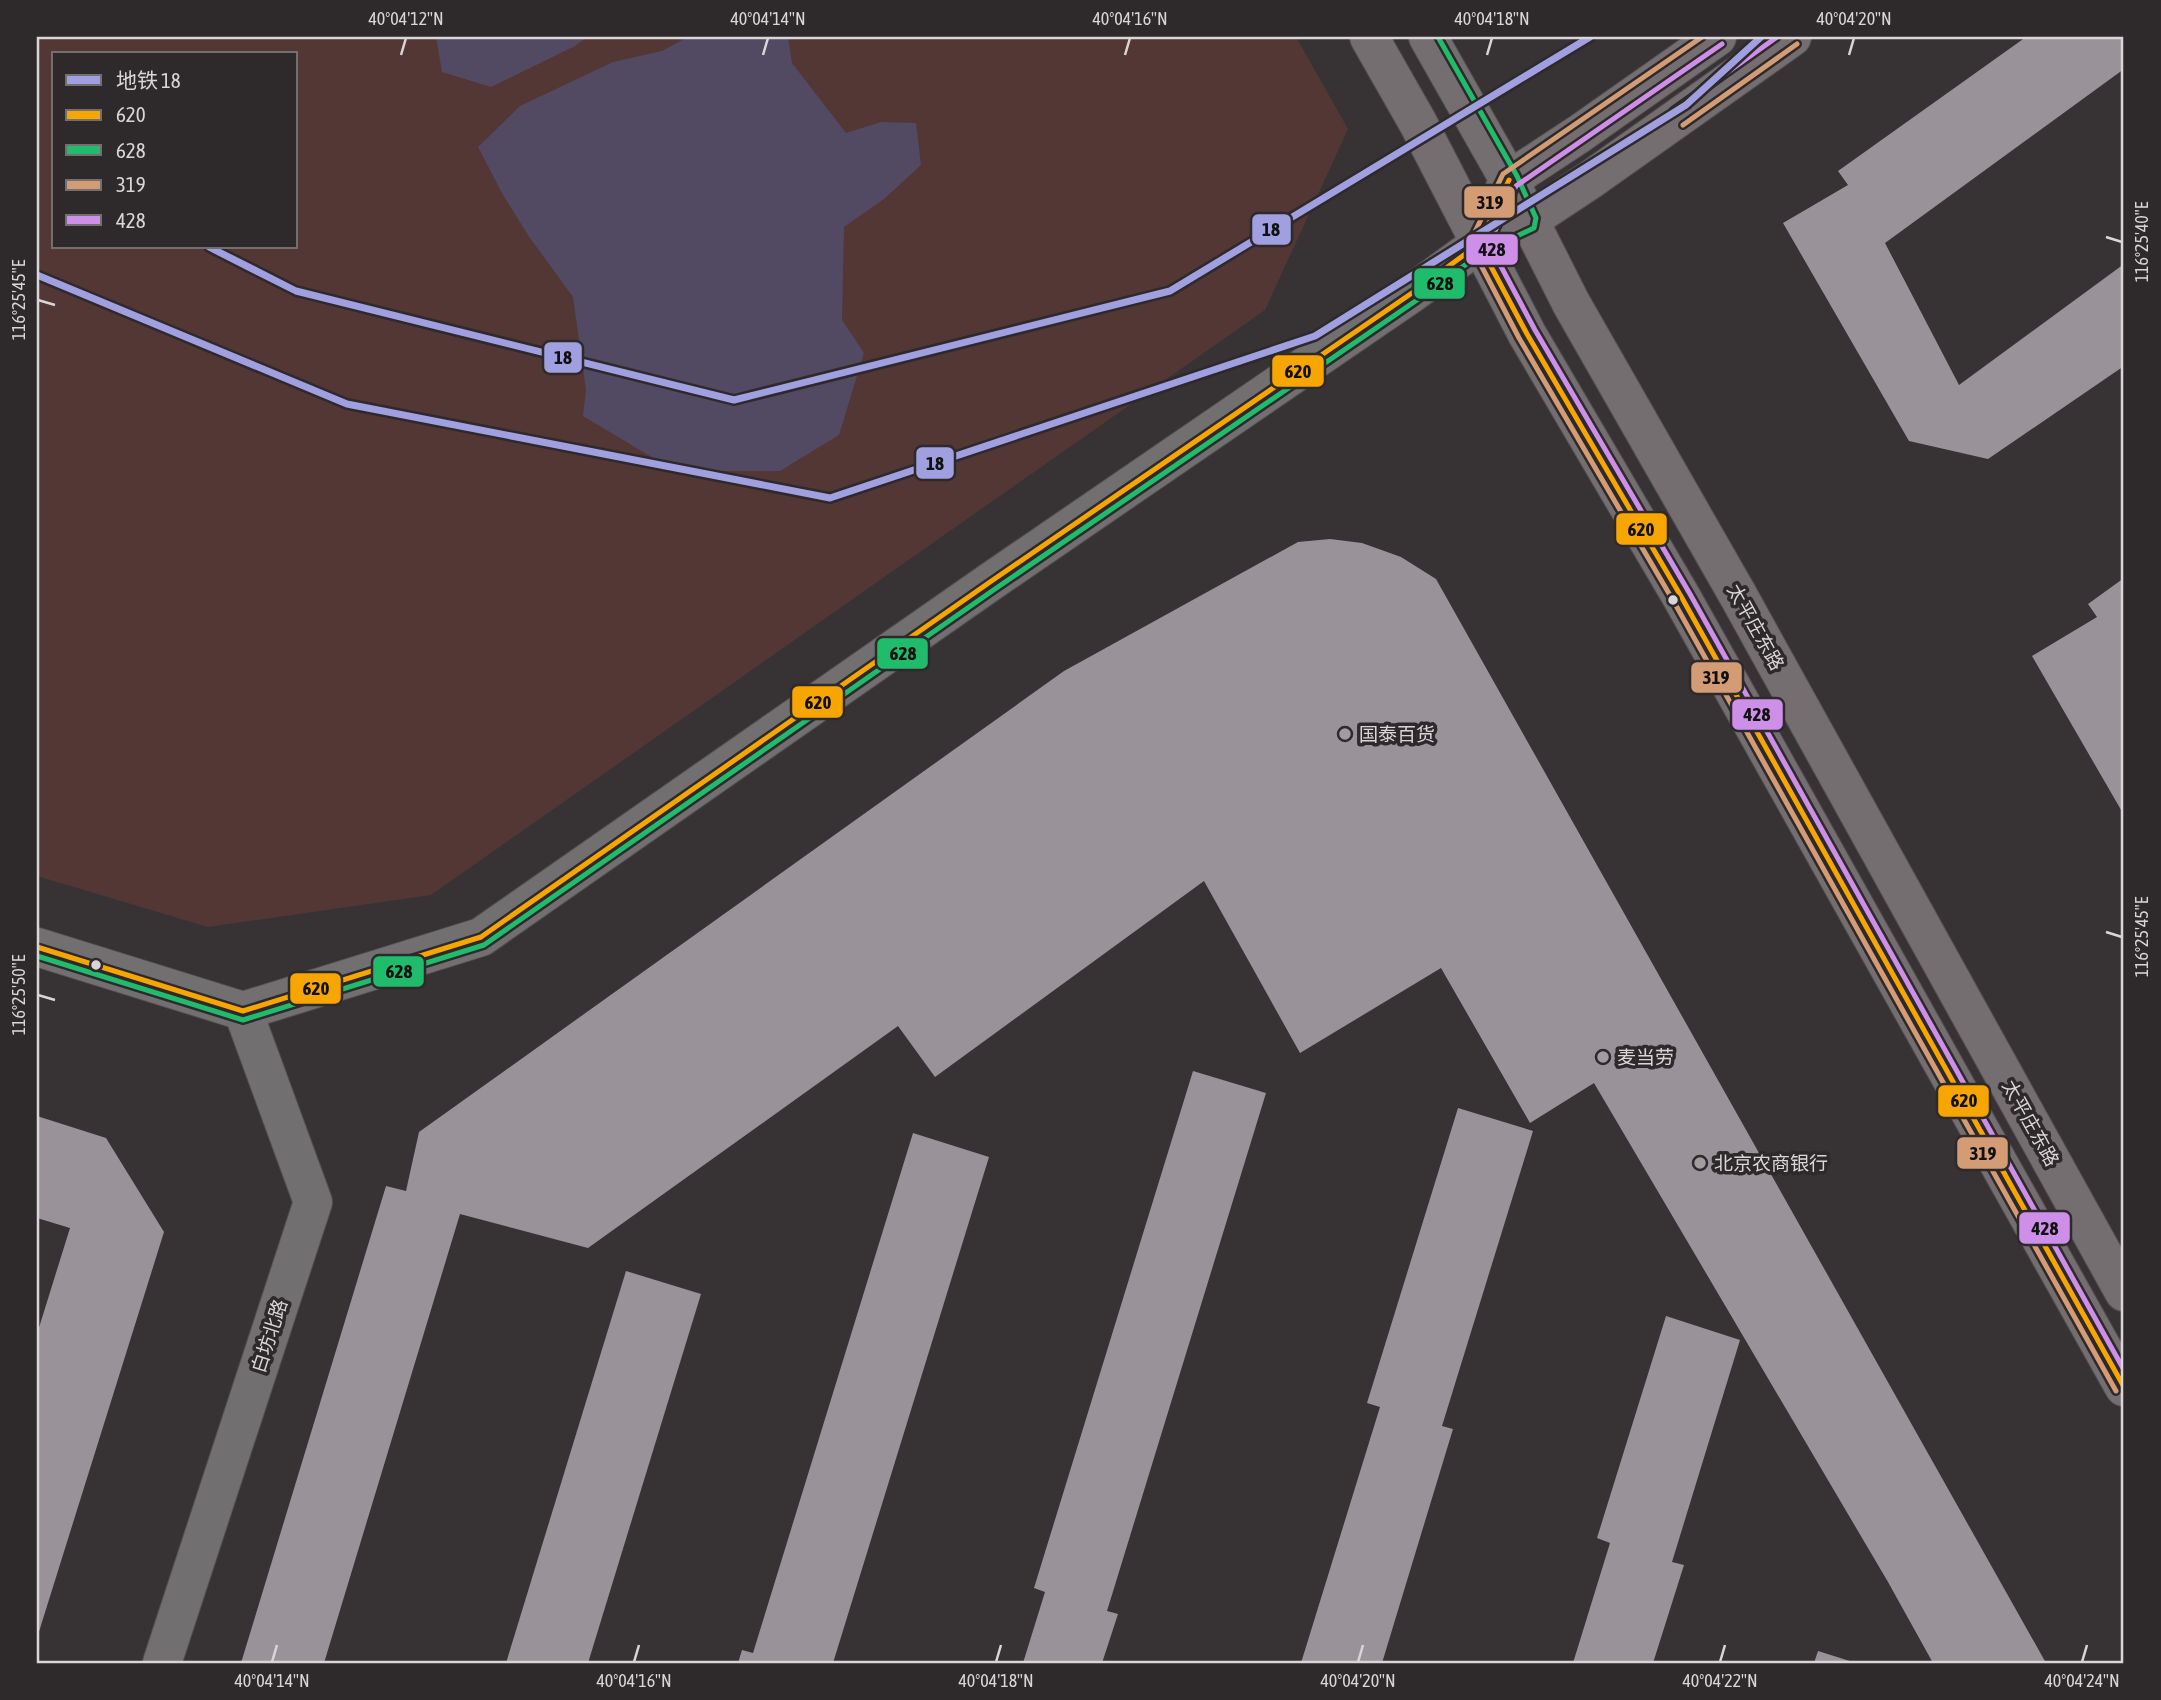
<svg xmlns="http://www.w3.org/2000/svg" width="2161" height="1700" font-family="'Asap Condensed','Noto Sans SC',sans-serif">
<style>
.green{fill:#523734;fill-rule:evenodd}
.water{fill:#524962}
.building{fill:#999399}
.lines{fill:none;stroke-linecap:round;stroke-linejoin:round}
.minor-casing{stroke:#535052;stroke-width:40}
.major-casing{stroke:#535052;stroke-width:40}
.minor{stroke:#726f71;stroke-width:38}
.major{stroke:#746e70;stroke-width:38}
.bus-1-casing{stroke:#2e292b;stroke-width:10}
.bus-2-casing{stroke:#2e292b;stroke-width:10}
.bus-3-casing{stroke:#2e292b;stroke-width:10}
.bus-4-casing{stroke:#2e292b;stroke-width:10}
.bus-1{stroke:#f7a600;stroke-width:5}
.bus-2{stroke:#20bc6c;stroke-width:5}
.bus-3{stroke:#d39c74;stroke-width:5}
.bus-4{stroke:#ce8fe9;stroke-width:5}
.metro-1-casing{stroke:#2e292b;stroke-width:12}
.metro-1{stroke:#a09fe0;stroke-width:7}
.ticks{fill:none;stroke:#dad6d8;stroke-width:2.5}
.bus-dot{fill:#dad6d8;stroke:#2e292b;stroke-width:2.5}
.poi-dot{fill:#a19d9f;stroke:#2e292b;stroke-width:2.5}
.labels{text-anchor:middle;stroke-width:7;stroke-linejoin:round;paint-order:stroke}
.street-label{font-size:19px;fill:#dad6d8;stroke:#2e292b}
.poi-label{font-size:19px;fill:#dad6d8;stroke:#2e292b;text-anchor:start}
.line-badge{stroke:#2e292b;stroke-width:2.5}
.pale-badge-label{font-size:19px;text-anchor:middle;font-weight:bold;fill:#111}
.neatline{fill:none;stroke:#dad6d8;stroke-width:2.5}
.ticks-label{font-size:18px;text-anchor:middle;fill:#dad6d8}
</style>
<rect width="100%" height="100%" fill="#373335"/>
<path class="green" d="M37,37H1296L1348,129L1265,310L431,895L208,927L37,876ZM54,54H296V247H54Z"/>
<g class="water">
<path d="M436,37H587L575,46L491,87L442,72Z"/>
<path d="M688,37H788L792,63L846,133L881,122L916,123L921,165L884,199L844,227L842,320L864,353L839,435L780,471H675L583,416L586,390L573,297L530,238L503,195L478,147L520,106L613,62L662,51Z"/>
</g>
<g class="building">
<path d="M2026,37H2124V69L1885,243L1959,385L2124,264V366L1988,459L1909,441L1783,223L1848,185L1838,171Z"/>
<path d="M1330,539L1362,543L1401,557L1436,579L2046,1663H1933L1888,1582L1594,1083L1530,1123L1441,968L1300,1053L1204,881L935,1077L898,1026L588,1248L460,1214L324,1663H241L386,1186L406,1191L419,1132L1064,671L1298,542Z"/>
<path d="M2124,578V815L2032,656L2097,617L2088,604Z"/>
<path d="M1193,1071L1266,1093L1107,1611L1118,1614L1102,1663H1023L1045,1592L1034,1588Z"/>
<path d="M1458,1108L1533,1131L1442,1426L1453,1429L1382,1663H1301L1380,1407L1367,1403Z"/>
<path d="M37,1116L106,1138L164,1232L37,1638V1334L70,1228L37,1218Z"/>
<path d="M913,1133L989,1157L833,1663H738L742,1650L753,1653Z"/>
<path d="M626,1271L701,1294L588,1663H506Z"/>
<path d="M1666,1316L1740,1340L1672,1562L1684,1565L1653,1663H1573L1610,1543L1597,1538Z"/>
<path d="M1818,1651L1856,1663H1814Z"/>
</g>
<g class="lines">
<defs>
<g id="minor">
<path d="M37,947L243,1011L481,937L990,582L1412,293L1479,244"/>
<path d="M162,1663L313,1202L243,1011"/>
</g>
<g id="major">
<path d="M1369,37L1418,123L1527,334L1682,598L2124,1387"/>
<path d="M1428,37L1509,180L1571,303L1739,597L2124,1292"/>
<path d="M1498,203L1509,180L1579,134L1717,37"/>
<path d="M1505,232L1528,221L1590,180L1792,37"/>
</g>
</defs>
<use href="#minor" class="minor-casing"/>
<use href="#major" class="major-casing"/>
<use href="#minor" class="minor"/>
<use href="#major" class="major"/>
<defs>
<g id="bus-1">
<path d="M1479,244L1527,334L1682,598L2124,1387"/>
<path d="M37,947L243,1011L481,937L990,582L1412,293L1479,244L1509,180"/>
</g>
<path id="bus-2" d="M37,956L243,1020L484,945L995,589L1417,300L1483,252L1534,228L1536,218L1517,176L1438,37"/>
<g id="bus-3">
<path d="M1702,37L1503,174L1471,240V246L1519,338L1674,602L2116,1391"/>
<path d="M1683,125L1797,44"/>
</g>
<g id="bus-4">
<path d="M1722,44L1516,186L1489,244L1535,330L1690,594L2124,1370"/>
<path d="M1673,111L1777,37"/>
</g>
</defs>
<use href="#bus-1" class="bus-1-casing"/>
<use href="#bus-2" class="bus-2-casing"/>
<use href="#bus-3" class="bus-3-casing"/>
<use href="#bus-4" class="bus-4-casing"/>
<use href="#bus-1" class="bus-1"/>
<use href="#bus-2" class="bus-2"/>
<use href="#bus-3" class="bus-3"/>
<use href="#bus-4" class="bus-4"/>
<defs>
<g id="metro-1">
<path d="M209,247L296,291L734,400L1170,291L1590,37"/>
<path d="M37,275L347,404L830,498L1315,336L1686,105L1761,37"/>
</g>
</defs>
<use href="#metro-1" class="metro-1-casing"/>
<use href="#metro-1" class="metro-1"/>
</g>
<path class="ticks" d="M401,55L406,38M763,55L768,38M1125,55L1130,38M1487,55L1492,38M1849,55L1854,38M2106,237L2122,242M38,300L55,305M2106,932L2122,937M38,995L55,1000M272,1662L277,1645M634,1662L639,1645M996,1662L1001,1645M1358,1662L1363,1645M1720,1662L1725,1645M2082,1662L2087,1645"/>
<g class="bus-dot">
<circle cx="1673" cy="600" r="6"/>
<circle cx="96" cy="965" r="6"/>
</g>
<g class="poi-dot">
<circle cx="1345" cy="734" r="7"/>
<circle cx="1603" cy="1057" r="7"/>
<circle cx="1700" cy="1163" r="7"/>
</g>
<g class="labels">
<g class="street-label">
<text transform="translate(1756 627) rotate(61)" y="7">太平庄东路</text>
<text transform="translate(2031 1123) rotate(61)" y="7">太平庄东路</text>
<text transform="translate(269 1336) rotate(-72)" y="7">白坊北路</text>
</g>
<g class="poi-label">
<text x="1359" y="741">国泰百货</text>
<text x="1617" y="1064">麦当劳</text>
<text x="1714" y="1170">北京农商银行</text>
</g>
</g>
<g class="line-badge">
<rect x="1463" y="185" width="53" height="34" rx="7" fill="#d39c74"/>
<rect x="1251" y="213" width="41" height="33" rx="7" fill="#a09fe0"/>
<rect x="1465" y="233" width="54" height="33" rx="7" fill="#ce8fe9"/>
<rect x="1413" y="267" width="53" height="33" rx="7" fill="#20bc6c"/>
<rect x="543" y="341" width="40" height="33" rx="7" fill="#a09fe0"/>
<rect x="1271" y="354" width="54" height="34" rx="7" fill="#f7a600"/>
<rect x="915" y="446" width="40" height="34" rx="7" fill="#a09fe0"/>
<rect x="1615" y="512" width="53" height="34" rx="7" fill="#f7a600"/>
<rect x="876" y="637" width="53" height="33" rx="7" fill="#20bc6c"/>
<rect x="1690" y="661" width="53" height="33" rx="7" fill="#d39c74"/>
<rect x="791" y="685" width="53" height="34" rx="7" fill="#f7a600"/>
<rect x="1731" y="698" width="53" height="33" rx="7" fill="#ce8fe9"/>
<rect x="372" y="955" width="53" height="33" rx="7" fill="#20bc6c"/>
<rect x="289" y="972" width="53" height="33" rx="7" fill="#f7a600"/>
<rect x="1937" y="1084" width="53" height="34" rx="7" fill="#f7a600"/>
<rect x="1956" y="1136" width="53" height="34" rx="7" fill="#d39c74"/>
<rect x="2018" y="1211" width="53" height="34" rx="7" fill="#ce8fe9"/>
</g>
<g class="pale-badge-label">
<text x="1490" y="209">319</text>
<text x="1271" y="236">18</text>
<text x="1492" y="256">428</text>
<text x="1440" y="290">628</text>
<text x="563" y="364">18</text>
<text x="1298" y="378">620</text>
<text x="935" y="470">18</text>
<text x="1641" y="536">620</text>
<text x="903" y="660">628</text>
<text x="1716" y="684">319</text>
<text x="818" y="709">620</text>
<text x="1757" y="721">428</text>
<text x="399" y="978">628</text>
<text x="316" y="995">620</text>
<text x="1964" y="1107">620</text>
<text x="1983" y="1160">319</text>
<text x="2045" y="1235">428</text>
</g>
<rect width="2161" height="1700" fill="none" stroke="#2e292b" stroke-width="77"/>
<rect x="52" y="52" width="245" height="196" fill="#2e292b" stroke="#736e70" stroke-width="2"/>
<rect x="66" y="75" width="35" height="10" fill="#a09fe0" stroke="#736e70" stroke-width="2"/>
<text x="116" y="88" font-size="21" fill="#dad6d8">地铁 18</text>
<rect x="66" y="110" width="35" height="10" fill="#f7a600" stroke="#736e70" stroke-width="2"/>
<text x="116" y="122" font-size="21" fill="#dad6d8">620</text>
<rect x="66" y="145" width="35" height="10" fill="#20bc6c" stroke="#736e70" stroke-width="2"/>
<text x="116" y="158" font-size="21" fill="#dad6d8">628</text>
<rect x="66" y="180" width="35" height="10" fill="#d39c74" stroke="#736e70" stroke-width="2"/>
<text x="116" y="192" font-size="21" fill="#dad6d8">319</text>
<rect x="66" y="215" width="35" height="10" fill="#ce8fe9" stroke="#736e70" stroke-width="2"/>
<text x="116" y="228" font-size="21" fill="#dad6d8">428</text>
<rect x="38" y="38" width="2084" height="1624" class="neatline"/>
<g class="ticks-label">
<text x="406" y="25">40°04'12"N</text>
<text x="768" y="25">40°04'14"N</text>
<text x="1130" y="25">40°04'16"N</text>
<text x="1492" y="25">40°04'18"N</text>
<text x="1854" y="25">40°04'20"N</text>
<text transform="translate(2142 242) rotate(-90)" y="6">116°25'40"E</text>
<text transform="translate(19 300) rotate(-90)" y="6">116°25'45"E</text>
<text transform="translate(2142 937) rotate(-90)" y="6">116°25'45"E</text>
<text transform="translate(19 995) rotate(-90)" y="6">116°25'50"E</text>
<text x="272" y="1687">40°04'14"N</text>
<text x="634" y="1687">40°04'16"N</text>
<text x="996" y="1687">40°04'18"N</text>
<text x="1358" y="1687">40°04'20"N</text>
<text x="1720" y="1687">40°04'22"N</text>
<text x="2082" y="1687">40°04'24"N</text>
</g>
</svg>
